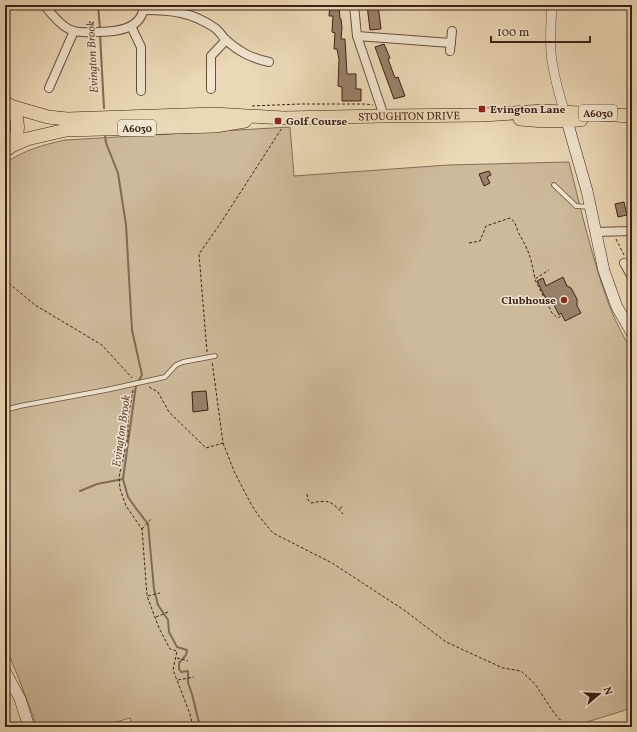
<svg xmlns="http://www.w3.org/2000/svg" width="637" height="732" font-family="Vollkorn,serif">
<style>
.green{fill:#cdba9b;stroke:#846e58}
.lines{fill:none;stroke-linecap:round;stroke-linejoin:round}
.stream{stroke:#816a55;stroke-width:2}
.building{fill:#978169;stroke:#3b2115}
.service-casing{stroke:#674f3e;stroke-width:5.5}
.minor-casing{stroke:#674f3e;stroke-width:10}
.tertiary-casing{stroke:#674f3e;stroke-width:10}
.secondary-casing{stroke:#3b2115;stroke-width:12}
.trunk-casing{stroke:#3b2115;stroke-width:14}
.path{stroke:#3b2115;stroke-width:1;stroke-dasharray:3 2;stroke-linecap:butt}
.service{stroke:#f2e6d0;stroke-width:4}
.minor{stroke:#f2e6d0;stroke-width:8}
.tertiary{stroke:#f2e6d0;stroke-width:9}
.secondary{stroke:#f2e6d0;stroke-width:11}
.trunk{stroke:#ebd9b7;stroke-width:13}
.poi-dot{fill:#8f2418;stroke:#f2e6d0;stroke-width:1.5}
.labels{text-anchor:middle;stroke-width:3;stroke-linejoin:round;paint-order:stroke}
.shield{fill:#f2e6d0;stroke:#725c4d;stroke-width:1}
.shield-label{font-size:10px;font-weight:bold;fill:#3b2115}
.poi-label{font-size:11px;font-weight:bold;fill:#3b2115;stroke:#f2e6d0;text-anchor:start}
.street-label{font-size:11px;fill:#3b2115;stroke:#f2e6d0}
.water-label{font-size:12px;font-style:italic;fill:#644b3a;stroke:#f2e6d0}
</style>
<rect width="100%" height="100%" fill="#ebd9b7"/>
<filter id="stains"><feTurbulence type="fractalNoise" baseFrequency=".005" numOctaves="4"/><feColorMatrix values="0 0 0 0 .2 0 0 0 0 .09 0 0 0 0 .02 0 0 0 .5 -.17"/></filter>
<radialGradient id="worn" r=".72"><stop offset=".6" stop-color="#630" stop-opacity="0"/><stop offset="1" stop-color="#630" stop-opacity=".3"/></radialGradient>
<path class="green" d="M290,127L294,176L448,165L569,162C581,210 592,258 609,305C615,321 624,337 632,352V708L571,727H132L130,718L99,727H37L19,679L5,645V163C25,150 42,145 65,140Z"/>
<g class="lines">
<g class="stream">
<path d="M98,5L100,29"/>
<path d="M100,34L104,108"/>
<path d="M105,135L106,143L118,173L126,225L132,330L142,375L136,385L123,479L128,497L135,507L148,524L154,589L158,605L168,620L169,632L177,647L187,650L186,655L179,663V669L181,672L188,671V683L192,694L200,727"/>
<path d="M80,491L97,484L123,479"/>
</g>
</g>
<g class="building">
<path d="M330,5H339L340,19H341L342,27L341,39H345L347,74H356V89H361V101H342V87L338,86L339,59L337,49H334L335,33L332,32L333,16H329Z"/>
<path d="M367,5H378L381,29L370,30Z"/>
<path d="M384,44L390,58L388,59L395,78L398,77L405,96L394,99L375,47Z"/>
<path d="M489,171L491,175L487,177L490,183L484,186L479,174Z"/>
<path d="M624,202L627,215L618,217L615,204Z"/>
<path d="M563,277L567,286L571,288L577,299V306L581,313L565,321L561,313L559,315L551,299L547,301L537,281L543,278L546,286Z"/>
<path d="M206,391L208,410L193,412L192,392Z"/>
</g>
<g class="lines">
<defs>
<g id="service">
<path d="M554,185L576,206L589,207"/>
<path d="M5,410L20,406L106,390L165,377L176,365L183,362L215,356"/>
</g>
<g id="minor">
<path d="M44,5C52,14 62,28 74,31C81,33 89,32 96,32C115,32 142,30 144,6"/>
<path d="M354,5L357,36L384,116"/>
<path d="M144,10C171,10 192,12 215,28C219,31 222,36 225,39C239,52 251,58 269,62"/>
<path d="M131,26L141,47V91"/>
<path d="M357,36L451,43"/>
<path d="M450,51L452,31"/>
<path d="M49,88L74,31"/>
<path d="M211,89V56L226,40"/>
<path d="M596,232L632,231"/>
<path d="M624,263L632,277"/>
</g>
<path id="tertiary" d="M552,5C551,24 549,43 552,61C555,80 560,98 566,116"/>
<g id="secondary">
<path d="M567,121L587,191L604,271L617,307L632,333"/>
<path d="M5,671L20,699L29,727"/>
</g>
<g id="trunk">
<path d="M8,104C20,115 21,137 9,148"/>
<path id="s1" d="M10,106L48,117L67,119L214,114L284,118L384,116L483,115L544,111L632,116"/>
<path d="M520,119L544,121L581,120"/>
<path d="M11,146L27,139L66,130L215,126L245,121"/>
</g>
</defs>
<use href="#service" class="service-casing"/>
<use href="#minor" class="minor-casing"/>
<use href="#tertiary" class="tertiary-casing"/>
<use href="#secondary" class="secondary-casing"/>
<use href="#trunk" class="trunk-casing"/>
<g class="path">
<path d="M252,106L300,104H366L373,105"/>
<path d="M616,239L624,255"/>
<path d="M469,243L480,241L486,226L510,218C516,222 516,226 518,232C529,251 531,257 535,279L549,270"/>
<path d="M5,280L35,305L102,345L132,378"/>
<path d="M535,280L552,313L558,318L561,316"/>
<path d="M207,352L199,254L220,224L282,128"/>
<path d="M149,387L158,392L169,412L206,448L223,443L212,361"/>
<path d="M133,390L128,418V436L119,477L120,489L126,506L142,529L147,596L159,628L170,649L177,651L173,670L190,714L193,727"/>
<path d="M223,443L234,471L251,504L258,515L273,533L332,563L404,610L446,642L503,668L521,671L535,684L554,713L567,727"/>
<path d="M307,494L308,500L311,503C328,500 331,500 343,514"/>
<path d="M340,509L342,506"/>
<path d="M142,529L152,518"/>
<path d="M148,596L160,593"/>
<path d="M156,617L168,612"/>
<path d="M177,658L188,661"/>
<path d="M178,680L194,677"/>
</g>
<use href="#service" class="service"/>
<use href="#minor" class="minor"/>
<use href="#tertiary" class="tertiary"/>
<use href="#secondary" class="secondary"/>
<use href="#trunk" class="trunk"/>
</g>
<g class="poi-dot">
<rect x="478" y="105" width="8" height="8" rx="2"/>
<rect x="274" y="117" width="8" height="8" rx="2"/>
<circle cx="564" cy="300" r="4"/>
</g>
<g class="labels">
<g class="shield">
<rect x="579" y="105" width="38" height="16" rx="3"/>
<rect x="118" y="120" width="38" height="16" rx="3"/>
</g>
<g class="shield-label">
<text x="598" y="117">A6030</text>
<text x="137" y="132">A6030</text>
</g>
<g class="poi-label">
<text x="490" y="113">Evington Lane</text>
<text x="286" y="125">Golf Course</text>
<text x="556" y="304" text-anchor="end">Clubhouse</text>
</g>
<g class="street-label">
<text dy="4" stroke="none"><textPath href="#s1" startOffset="401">STOUGHTON DRIVE</textPath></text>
</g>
<g class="water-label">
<text transform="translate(92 57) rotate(-93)" y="4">Evington Brook</text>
<text transform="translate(121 431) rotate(-82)" y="4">Evington Brook</text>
</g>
</g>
<rect width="637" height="732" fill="none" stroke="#ebd9b7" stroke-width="20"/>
<rect x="6" y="6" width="625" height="720" fill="none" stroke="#3b2115" stroke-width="2"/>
<rect x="10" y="10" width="617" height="712" fill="none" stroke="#3b2115"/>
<g transform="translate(599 694) rotate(71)" stroke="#f2e6d0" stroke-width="3" paint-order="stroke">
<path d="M0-3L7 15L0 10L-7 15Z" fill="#3b2115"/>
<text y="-6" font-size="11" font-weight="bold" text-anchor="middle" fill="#3b2115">N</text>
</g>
<path d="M491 36v6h99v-6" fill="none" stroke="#3b2115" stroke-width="2"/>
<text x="497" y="36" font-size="12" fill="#3b2115" stroke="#f2e6d0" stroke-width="3" paint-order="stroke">100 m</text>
<rect width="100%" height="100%" filter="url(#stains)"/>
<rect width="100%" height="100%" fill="url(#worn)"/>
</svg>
